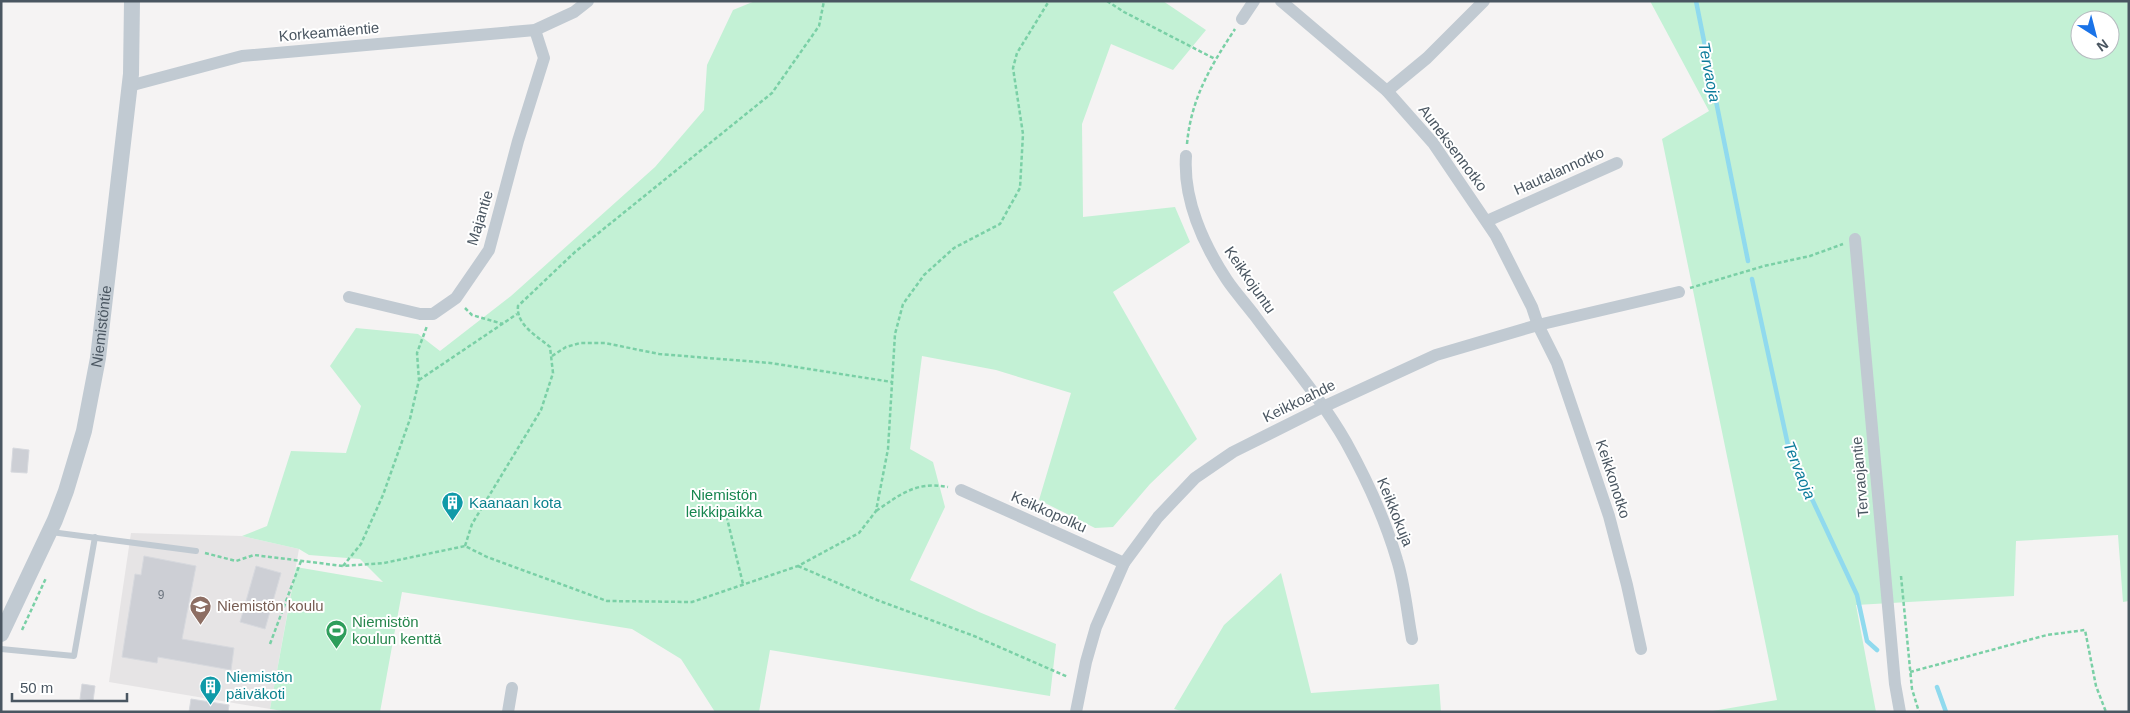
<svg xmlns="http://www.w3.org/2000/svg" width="2130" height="713" font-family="Helvetica,sans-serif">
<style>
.education{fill:#e6e4e5}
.green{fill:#c3f1d5;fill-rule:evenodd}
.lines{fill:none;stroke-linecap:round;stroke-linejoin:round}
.stream{stroke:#90daee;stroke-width:4.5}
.building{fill:#cdcfd5;stroke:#d7d9de}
.path{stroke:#7ad0a6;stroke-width:2.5;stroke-dasharray:4 2.5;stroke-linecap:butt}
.service{stroke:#c1cad2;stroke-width:6}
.minor{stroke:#c1cad2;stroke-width:12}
.tertiary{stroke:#c1cad2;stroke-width:16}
.labels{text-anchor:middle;stroke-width:4;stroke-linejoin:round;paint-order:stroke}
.number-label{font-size:12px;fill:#6b747e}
.street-label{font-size:15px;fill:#4a5661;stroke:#fff}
.park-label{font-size:15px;fill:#17864f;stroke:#fff}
.culture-label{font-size:15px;fill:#0d838f;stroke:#fff;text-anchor:start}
.education-label{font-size:15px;fill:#785e54;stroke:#fff;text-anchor:start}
.leisure-label{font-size:15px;fill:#27864d;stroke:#fff;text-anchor:start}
.water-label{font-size:16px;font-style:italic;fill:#0c7c9b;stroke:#fff}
</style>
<rect width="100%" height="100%" fill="#f5f3f3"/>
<path class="education" d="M131,533L242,536L299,549L270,709L109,682Z"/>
<g class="green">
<path d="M755,1H1163L1206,30L1173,70L1111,44L1082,124L1083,217L1175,207L1190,242L1113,292L1197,439L1150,484L1113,527L1095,528L1039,500L1071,393L996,370L922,356L910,449L933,462L945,507L910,580L979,612L1056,644L1050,696L770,650L759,712H715L681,659L632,629L402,592L380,712H289L270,709L296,567L383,582L360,559L309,555L299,549L242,536L267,526L291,451L346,453L361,406L330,366L356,328L418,334L440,351L511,296L655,167L704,110L707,65L733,10Z"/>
<path d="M1650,1H2129V601L2123,602L2118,535L2016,541L2014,596L1856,605L1876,712H1707L1777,700L1662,139L1709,111ZM2080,20H2110V50H2080Z"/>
<path d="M1281,573L1311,693L1439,684L1441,712H1185L1174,709L1224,625Z"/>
</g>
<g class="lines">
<g class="stream">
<path d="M1696,1L1748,261"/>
<path d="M1752,279L1789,450L1857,595L1867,641L1877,650"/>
<path d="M1937,687L1946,712"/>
</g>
</g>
<g class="building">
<path d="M13,448L29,450L27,473L11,472Z"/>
<path d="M144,556L196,566L182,639L234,648L231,670L158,657L157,663L122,657L135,574L141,575Z"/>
<path d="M256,566L281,573L265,629L240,622Z"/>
<path d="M82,684L95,686L93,701L80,699Z"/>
<path d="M191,699L229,705L228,712H189Z"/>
</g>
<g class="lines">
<g class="path">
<path d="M1107,1L1124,12L1215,59"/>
<path d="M1187,144C1191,99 1210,67 1235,29"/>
<path d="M1690,288L1764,266L1810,256L1843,244"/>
<path d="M465,308L472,315L503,324"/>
<path d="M552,356L566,347L580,343H605L659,354L770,363L892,382"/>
<path d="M419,380L517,314"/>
<path d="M725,510L743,584"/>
<path d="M876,511C901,494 916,481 948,487"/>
<path d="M465,546L472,524L541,410L553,373L550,347C537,336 516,325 518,306L575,252L772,93L819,26L824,1"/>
<path d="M205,553L236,561L254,555L343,566L384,563L465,546L487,557L607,601L692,602L798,566L859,533L876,511L888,449L895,334L903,304L924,275L954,248L1000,224L1020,188L1023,134L1013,68L1017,53L1049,1"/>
<path d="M343,566L361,544L383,495L410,419L419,380L417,353L427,326"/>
<path d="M798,566L877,600L974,636L1068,677"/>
<path d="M1901,576L1912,689L1919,712"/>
<path d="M22,630L46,578"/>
<path d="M270,644L301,561"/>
<path d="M1910,672L2047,635L2085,630L2096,686L2106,712"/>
</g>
<g class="service">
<path d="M51,532L196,551"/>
<path d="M1,649L74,656L95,537"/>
</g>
<g class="minor">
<path d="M1281,1L1387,91L1433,143L1496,236L1532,307L1538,325L1557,363L1609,516L1627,585L1641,649"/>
<path d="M1242,19L1254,1"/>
<path d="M129,86L242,56L535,30L574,12L588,1"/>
<path d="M1387,91L1427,58L1484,1"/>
<path d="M1186,156C1183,199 1203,244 1227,280C1235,292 1246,304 1255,316C1286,358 1320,397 1346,442C1367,480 1385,519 1397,560C1405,585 1407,613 1412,639"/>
<path d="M1487,221L1617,163"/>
<path d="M1855,239L1895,684L1900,712"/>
<path d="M349,297L420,314H433L456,298L489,250L518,141L544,58L535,30"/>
<path d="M961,490L1124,563"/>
<path d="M508,712L512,688"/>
<path d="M1076,712L1086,662L1096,627L1124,563L1158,517L1195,478L1233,452L1323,407L1436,355L1538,325L1679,292"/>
</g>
<path class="tertiary" id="s1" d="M1,634L55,520L66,491L84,431L98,358L131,74L132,1"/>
</g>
<defs>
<symbol id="building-pin" viewBox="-11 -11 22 30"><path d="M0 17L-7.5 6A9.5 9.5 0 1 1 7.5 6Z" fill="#0f9aa8" stroke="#fff"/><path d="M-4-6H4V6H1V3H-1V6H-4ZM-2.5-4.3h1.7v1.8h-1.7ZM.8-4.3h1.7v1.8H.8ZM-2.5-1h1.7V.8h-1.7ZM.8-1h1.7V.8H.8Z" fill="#fff"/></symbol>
<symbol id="school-pin" viewBox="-11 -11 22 30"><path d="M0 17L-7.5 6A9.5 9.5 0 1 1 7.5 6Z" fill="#8d6e63" stroke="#fff"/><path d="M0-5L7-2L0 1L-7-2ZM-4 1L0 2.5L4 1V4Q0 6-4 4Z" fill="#fff"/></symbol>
<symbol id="stadium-pin" viewBox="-11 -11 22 30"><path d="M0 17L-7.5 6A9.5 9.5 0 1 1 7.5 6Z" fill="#2e9e5b" stroke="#fff"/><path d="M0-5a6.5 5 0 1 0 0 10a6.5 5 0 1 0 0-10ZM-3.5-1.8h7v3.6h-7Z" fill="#fff"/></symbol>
</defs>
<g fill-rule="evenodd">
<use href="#building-pin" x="440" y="490" width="25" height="34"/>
<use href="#school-pin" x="188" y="594" width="25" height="34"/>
<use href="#stadium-pin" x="324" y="618" width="25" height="34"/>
<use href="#building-pin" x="198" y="674" width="25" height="34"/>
</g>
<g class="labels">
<g class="number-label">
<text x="161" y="599">9</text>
</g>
<g class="street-label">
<text transform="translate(329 32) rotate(-5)" y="5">Korkeamäentie</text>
<text transform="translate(1453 148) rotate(53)" y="5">Auneksennotko</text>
<text transform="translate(1559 171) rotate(-24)" y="5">Hautalannotko</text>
<text transform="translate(480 218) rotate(-73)" y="5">Majantie</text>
<text transform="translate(1250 280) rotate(55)" y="5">Keikkojuntu</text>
<text dy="5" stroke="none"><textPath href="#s1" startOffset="326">Niemistöntie</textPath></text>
<text transform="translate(1299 401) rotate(-26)" y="5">Keikkoahde</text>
<text transform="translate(1860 477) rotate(-95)" y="5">Tervaojantie</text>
<text transform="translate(1613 479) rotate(72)" y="5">Keikkonotko</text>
<text transform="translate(1049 512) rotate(24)" y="5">Keikkopolku</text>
<text transform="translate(1395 512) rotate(68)" y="5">Keikkokuja</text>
</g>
<g class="park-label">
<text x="724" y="500">Niemistön<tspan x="724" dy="17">leikkipaikka</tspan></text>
</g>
<g class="culture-label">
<text x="469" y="508">Kaanaan kota</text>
<text x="226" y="682">Niemistön<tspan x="226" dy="17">päiväkoti</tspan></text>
</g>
<g class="education-label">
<text x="217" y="611">Niemistön koulu</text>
</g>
<g class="leisure-label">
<text x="352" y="627">Niemistön<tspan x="352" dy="17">koulun kenttä</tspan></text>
</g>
<g class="water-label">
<text transform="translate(1710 72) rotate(79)" y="6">Tervaoja</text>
<text transform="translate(1800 470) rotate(68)" y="6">Tervaoja</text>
</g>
</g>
<rect width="2130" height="713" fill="none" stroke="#4a5661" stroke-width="5"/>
<g transform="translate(2095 35) rotate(144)"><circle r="24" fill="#ffffff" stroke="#b7bbc0"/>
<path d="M0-4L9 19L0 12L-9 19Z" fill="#1a73e8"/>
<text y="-8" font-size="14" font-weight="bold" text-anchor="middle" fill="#4a5661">N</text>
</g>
<path d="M12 693v8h115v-8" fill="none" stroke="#4a5661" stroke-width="2.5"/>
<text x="20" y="693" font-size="15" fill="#4a5661" stroke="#ffffff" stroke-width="4" paint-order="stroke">50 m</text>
</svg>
